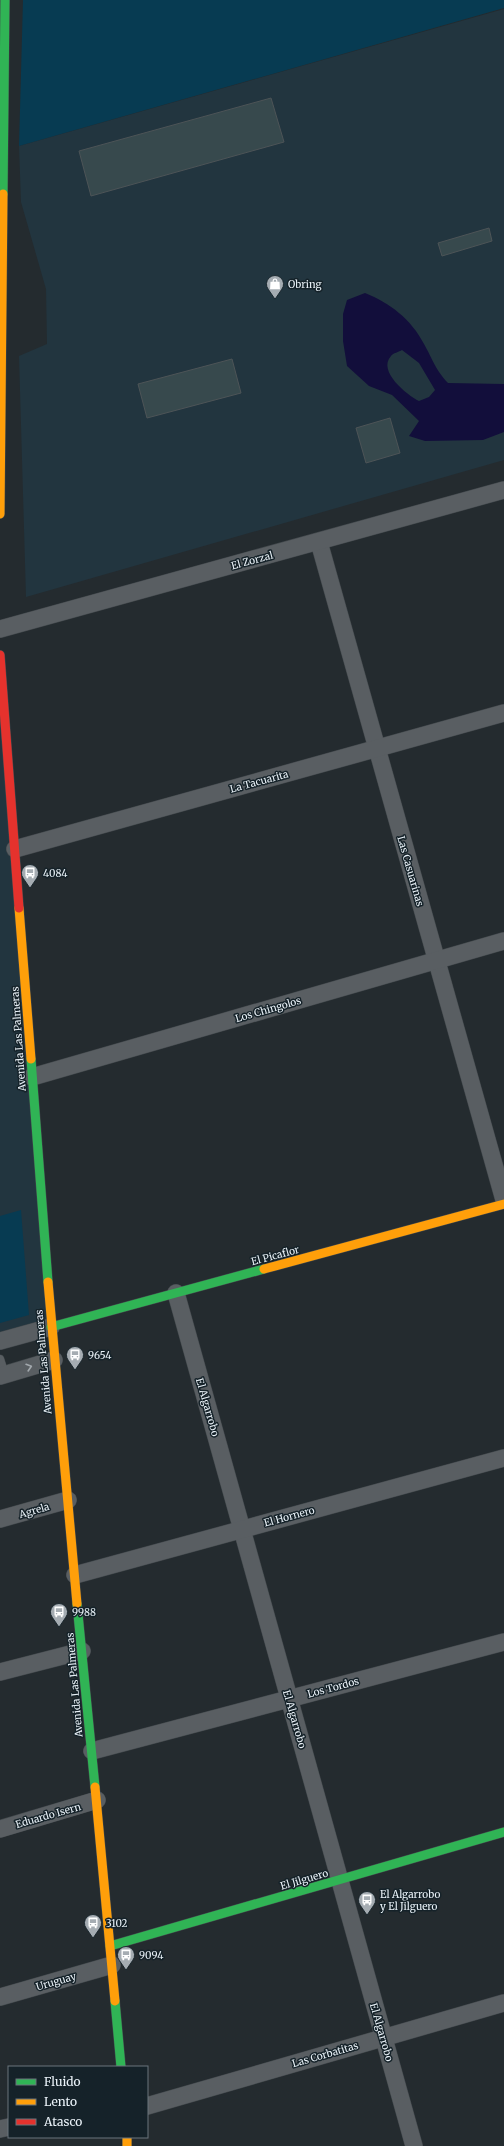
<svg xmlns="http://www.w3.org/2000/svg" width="504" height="2146" font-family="Merriweather,serif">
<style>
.built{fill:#22353f}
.green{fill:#073b52}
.water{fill:#120e3b;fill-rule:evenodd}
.building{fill:#37494d;stroke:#4d5457}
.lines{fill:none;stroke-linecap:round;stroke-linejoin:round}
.lane-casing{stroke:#42484c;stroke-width:9}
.street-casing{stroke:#42484c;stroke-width:18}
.fast-casing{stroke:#42484c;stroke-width:10}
.slow-casing{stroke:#42484c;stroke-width:10}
.jam-casing{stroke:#42484c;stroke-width:10}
.lane{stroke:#595e62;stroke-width:8}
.street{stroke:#595e62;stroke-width:17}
.fast{stroke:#30b455;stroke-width:9}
.slow{stroke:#ff9f0a;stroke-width:9}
.jam{stroke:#e5322d;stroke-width:9}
.oneway{stroke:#a2a8ad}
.labels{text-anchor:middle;stroke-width:3;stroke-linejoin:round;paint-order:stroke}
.poi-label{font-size:10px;fill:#eaf2f8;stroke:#152229;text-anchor:start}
.street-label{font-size:10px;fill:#eaf2f8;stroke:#152229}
</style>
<rect width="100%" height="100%" fill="#242b2f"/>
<g class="built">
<path d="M504,9V460L26,597L19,356L47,344L46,289L21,202L19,146Z"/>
<path d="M0,655L51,1327L0,1341Z"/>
</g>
<g class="green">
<path d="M23,0H504V8L19,146Z"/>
<path d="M21,1210L29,1315L0,1323V1216Z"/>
</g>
<path class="water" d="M365,293C390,303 411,319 424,344C433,360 435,369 448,383L504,384V432L483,440L425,441L409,436L419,421L392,395L369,386L347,366L343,341V314L347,300ZM402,350L419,363L435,390L429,397L419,401C407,395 377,371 391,356C393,353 399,352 402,350Z"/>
<g class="building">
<path d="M271,98L284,142L91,196L79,151Z"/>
<path d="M489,228L492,241L442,256L438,243Z"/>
<path d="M232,359L241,393L147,418L138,384Z"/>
<path d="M390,418L400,453L366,463L356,428Z"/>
</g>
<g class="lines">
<defs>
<path id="lane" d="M0,1359L5,1375"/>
<g id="street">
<path d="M319,542L504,1200"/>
<path d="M0,629L504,490"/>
<path d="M15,849L504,713"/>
<path d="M32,1077L504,941"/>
<path d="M176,1293L414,2146"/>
<path d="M0,1341L51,1327"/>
<path d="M0,1376L54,1360"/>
<path d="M0,1519L68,1500"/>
<path d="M75,1575L504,1458"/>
<path d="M0,1672L82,1651"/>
<path d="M92,1751L504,1642"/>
<path d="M0,1829L97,1800"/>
<path d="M0,1997L112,1965"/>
<path d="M147,2106L504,2003"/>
<path d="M0,2129L9,2127"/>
</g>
<g id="fast">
<path d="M3,194L5,0"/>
<path d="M31,1059L48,1282"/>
<path d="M51,1327L264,1269"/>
<path d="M77,1604L95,1787"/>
<path d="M110,1946L504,1832"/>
<path d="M115,2001L121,2067"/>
</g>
<g id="slow">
<path d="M0,514L3,194"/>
<path d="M19,908L31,1059"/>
<path d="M264,1269L504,1204"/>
<path d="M48,1282L77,1604"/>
<path d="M95,1787L115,2001"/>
<path d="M127,2137V2146"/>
</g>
<path id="jam" d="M0,655L19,908"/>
</defs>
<use href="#lane" class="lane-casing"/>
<use href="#street" class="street-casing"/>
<use href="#fast" class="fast-casing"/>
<use href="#slow" class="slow-casing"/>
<use href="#jam" class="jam-casing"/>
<use href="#lane" class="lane"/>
<use href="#street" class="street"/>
<use href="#fast" class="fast"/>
<use href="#slow" class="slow"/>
<use href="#jam" class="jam"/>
</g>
<defs><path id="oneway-chevron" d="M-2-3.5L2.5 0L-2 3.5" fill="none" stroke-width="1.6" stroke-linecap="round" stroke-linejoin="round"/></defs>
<use class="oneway" href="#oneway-chevron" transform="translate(29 1367) rotate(-17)"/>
<defs>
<symbol id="shop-pin" viewBox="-11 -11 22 30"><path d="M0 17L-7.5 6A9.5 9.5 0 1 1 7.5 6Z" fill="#a5acb2" stroke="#152229"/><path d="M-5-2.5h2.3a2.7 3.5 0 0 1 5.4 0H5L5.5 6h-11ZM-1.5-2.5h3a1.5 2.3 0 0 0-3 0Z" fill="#fff"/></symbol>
<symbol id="bus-pin" viewBox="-11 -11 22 30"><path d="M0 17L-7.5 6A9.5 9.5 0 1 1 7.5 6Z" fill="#a5acb2" stroke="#152229"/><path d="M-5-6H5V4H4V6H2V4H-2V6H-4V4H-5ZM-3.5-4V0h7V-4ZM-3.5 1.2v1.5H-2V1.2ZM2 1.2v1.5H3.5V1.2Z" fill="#fff"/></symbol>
</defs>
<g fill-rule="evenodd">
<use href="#shop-pin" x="265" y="274" width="20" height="27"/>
<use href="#bus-pin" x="20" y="863" width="20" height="27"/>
<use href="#bus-pin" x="65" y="1345" width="20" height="27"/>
<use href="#bus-pin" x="49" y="1602" width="20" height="27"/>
<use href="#bus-pin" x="357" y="1890" width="20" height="27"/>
<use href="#bus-pin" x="83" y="1913" width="20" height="27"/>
<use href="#bus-pin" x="116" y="1945" width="20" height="27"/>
</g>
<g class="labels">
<g class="poi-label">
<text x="288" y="288">Obring</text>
<text x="43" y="877">4084</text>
<text x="88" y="1359">9654</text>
<text x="72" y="1616">9988</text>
<text x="380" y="1898">El Algarrobo<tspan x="380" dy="12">y El Jilguero</tspan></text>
<text x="106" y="1927">3102</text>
<text x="139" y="1959">9094</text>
</g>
<g class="street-label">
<text transform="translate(252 560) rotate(-15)" y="4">El Zorzal</text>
<text transform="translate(259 781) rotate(-15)" y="4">La Tacuarita</text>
<text transform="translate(411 871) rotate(74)" y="4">Las Casuarinas</text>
<text transform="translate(268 1009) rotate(-16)" y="4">Los Chingolos</text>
<text transform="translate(18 1039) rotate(-94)" y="4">Avenida Las Palmeras</text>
<text transform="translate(275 1255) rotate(-15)" y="4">El Picaflor</text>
<text transform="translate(43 1362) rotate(-95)" y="4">Avenida Las Palmeras</text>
<text transform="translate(208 1407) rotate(74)" y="4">El Algarrobo</text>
<text transform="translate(34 1510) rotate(-16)" y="4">Agrela</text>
<text transform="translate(289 1516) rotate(-15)" y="4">El Hornero</text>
<text transform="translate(74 1685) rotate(-95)" y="4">Avenida Las Palmeras</text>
<text transform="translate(333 1687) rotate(-15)" y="4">Los Tordos</text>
<text transform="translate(295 1719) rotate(74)" y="4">El Algarrobo</text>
<text transform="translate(48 1815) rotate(-16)" y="4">Eduardo Isern</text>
<text transform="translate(304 1879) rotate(-16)" y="4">El Jilguero</text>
<text transform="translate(56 1981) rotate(-16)" y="4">Uruguay</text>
<text transform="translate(382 2032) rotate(74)" y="4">El Algarrobo</text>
<text transform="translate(325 2054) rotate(-16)" y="4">Las Corbatitas</text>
</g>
</g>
<rect x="8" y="2066" width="140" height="72" fill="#152229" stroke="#6a757c"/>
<rect x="16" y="2079" width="20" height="6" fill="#30b455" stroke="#6a757c"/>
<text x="44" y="2086" font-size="12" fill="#eaf2f8">Fluido</text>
<rect x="16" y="2099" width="20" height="6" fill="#ff9f0a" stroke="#6a757c"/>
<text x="44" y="2106" font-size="12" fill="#eaf2f8">Lento</text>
<rect x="16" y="2119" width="20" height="6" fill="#e5322d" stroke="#6a757c"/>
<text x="44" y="2126" font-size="12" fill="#eaf2f8">Atasco</text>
</svg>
